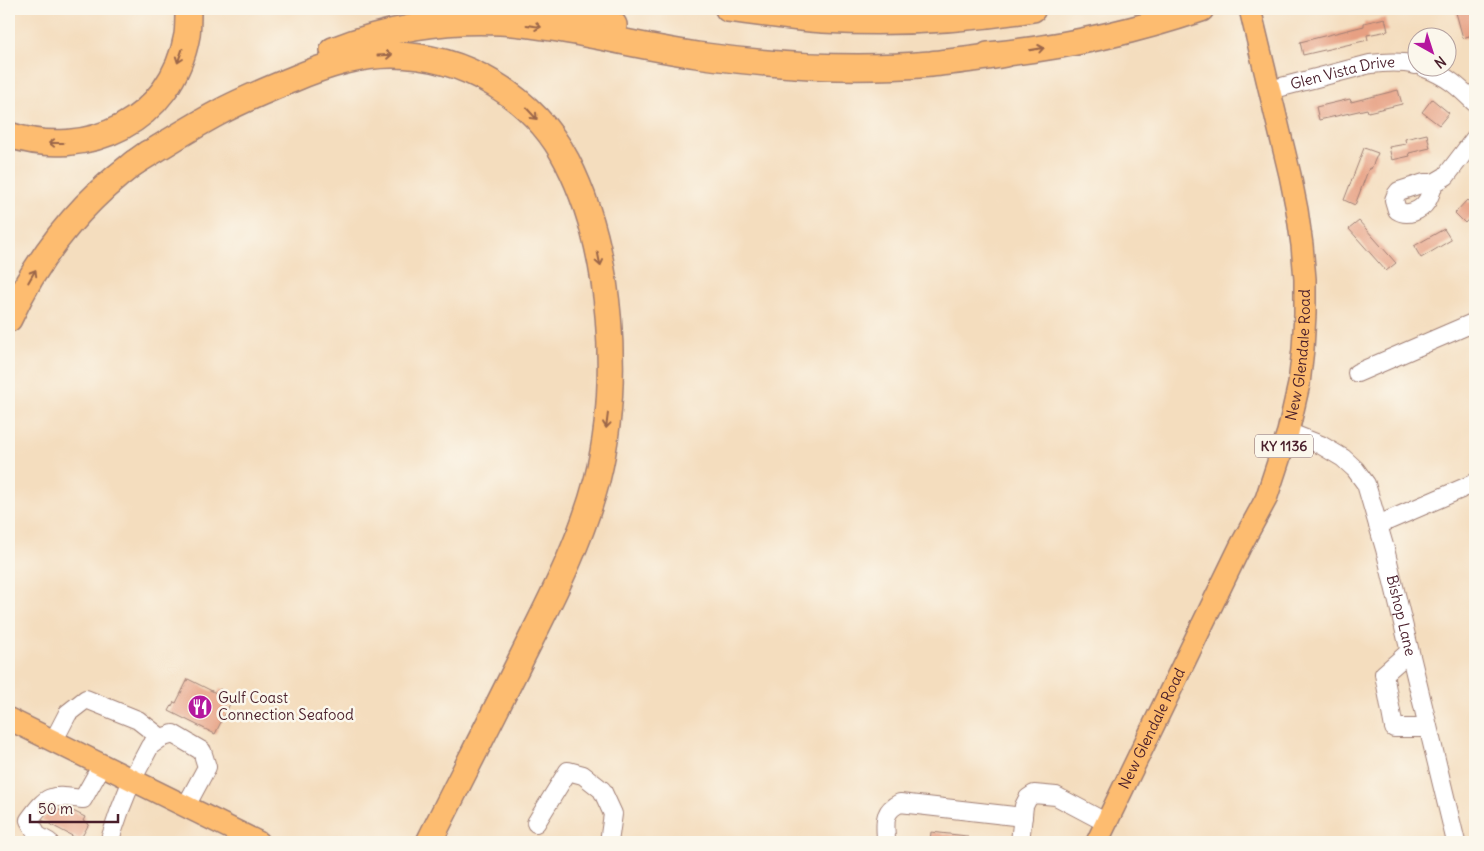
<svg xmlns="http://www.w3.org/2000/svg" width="1484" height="851" font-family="Delius,sans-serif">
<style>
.building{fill:#e7a083}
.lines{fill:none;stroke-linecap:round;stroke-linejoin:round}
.minor-casing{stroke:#9f7e74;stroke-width:20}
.major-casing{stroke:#9f7e74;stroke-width:24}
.highway-casing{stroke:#9f7e74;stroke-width:28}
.minor{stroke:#fff;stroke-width:18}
.major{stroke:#fdbc70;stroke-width:21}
.highway{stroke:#fdbc70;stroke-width:25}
.oneway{stroke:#9b664a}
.labels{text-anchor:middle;stroke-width:5;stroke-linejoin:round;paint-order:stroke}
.shield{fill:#fbf7ec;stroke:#7f6065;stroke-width:1}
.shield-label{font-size:14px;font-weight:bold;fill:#4a1f2b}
.street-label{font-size:15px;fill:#4a1f2b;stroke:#fbf7ec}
.poi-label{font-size:15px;fill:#4a1f2b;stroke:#fbf7ec;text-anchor:start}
</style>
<rect width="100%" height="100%" fill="#fbf7ec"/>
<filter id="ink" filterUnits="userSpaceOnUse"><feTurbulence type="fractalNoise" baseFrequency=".02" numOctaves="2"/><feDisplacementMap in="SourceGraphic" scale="10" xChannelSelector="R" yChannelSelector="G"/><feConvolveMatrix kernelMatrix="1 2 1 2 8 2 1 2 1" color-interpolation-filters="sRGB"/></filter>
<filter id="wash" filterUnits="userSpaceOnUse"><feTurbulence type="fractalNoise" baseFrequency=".0096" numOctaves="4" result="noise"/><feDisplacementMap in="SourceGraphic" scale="20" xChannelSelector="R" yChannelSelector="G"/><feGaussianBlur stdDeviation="1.12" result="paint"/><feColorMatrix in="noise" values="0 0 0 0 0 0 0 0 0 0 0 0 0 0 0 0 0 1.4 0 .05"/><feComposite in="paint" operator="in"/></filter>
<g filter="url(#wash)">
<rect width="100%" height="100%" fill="#f4ddbe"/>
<g id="blocks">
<g class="building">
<path d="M1455,9H1470L1475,28V34L1463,38Z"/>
<path d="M1385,18L1388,31L1367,35L1368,40L1303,55L1300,42L1364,26V23Z"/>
<path d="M1398,90L1402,104L1368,112L1367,109L1319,120L1316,107L1350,99L1351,102Z"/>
<path d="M1432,99L1449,113L1439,125L1422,112Z"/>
<path d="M1427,134L1430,148L1409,153L1410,156L1392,160L1389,147L1406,144L1405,139Z"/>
<path d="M1364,148L1378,153L1371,169L1369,168L1355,205L1344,200Z"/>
<path d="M1475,196V212L1465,223L1455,213L1467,200L1470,203Z"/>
<path d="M1359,221L1396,263L1386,271L1349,229Z"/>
<path d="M1444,229L1451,240L1421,258L1414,246Z"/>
<path d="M188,679L218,694L220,689L234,696L215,734L169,711L174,702L176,703Z"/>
<path d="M54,808L69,814L71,810L85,817L83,821L89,824L80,840L42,820Z"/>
<path d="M931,832L967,836V842H930Z"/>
</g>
</g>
</g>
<g filter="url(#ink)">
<use href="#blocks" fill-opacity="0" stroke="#9f7e74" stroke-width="1"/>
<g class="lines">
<defs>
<g id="minor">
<path d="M1425,68C1447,76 1459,87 1475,103"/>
<path id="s1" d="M1270,90L1370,64C1386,62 1401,61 1416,65"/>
<path d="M1434,183C1430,196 1427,207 1413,212C1407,214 1403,214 1397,210L1394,200L1396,195L1399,191L1424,183H1434L1446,176L1475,138"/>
<path d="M1357,373L1475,322"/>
<path id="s2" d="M1288,432L1321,445L1343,458L1355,469L1366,484L1385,549L1456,842"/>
<path d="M1378,525L1475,483"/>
<path d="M1409,652L1384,674L1394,728H1428"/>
<path d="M53,742L68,713L86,699L138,720L161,738"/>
<path d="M536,823L568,771L583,775L602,790L613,814L609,842"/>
<path d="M49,842L38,836L29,820C49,793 50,795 83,799L102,765"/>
<path d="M109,842L120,810L132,780L150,746L161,738L173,734L202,751L207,767L186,806"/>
<path d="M886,842C886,824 881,812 900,803L1023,817"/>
<path d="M1020,842L1024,806L1028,798L1034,794L1056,796L1107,823"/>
</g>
<g id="major">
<path d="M9,719L258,842"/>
<path id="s3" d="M1097,842L1240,547L1266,499L1288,432L1299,384L1303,349L1305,314V279L1302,245L1297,210L1290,175L1250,9"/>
</g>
<g id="highway">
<path d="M557,9L614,25"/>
<path d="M728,9C760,13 791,18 823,20C893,24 964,20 1033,9"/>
<path d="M333,50C385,29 444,19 500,22C566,26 631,46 697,55C776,66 851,71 931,64C956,61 980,59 1005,54"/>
<path d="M988,55C1060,48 1133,32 1201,9"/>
<path d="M9,135C87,161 172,121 187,35C188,27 188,17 188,9"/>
<path d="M134,163C162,146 190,128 218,113C242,100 267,90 291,80C323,66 357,55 392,55C464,55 534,97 567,161C613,251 621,383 597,480C581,542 551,599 523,655C492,718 460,780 429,842"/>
<path d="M9,319C40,252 87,195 148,153"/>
</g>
</defs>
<use href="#minor" class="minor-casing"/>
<use href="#major" class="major-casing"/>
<use href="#highway" class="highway-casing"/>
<use href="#minor" class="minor"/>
<use href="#major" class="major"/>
<use href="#highway" class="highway"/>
</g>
<defs><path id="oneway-shaft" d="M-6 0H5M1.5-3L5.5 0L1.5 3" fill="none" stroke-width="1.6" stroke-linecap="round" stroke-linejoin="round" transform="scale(1.25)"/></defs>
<g class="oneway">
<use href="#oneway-shaft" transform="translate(534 26) rotate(8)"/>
<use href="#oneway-shaft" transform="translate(1037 49) rotate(-9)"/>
<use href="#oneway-shaft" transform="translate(385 55) rotate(-3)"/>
<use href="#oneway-shaft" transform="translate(180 56) rotate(109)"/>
<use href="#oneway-shaft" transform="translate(532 114) rotate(47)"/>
<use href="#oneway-shaft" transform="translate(56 143) rotate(180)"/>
<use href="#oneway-shaft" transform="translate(599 259) rotate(79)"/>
<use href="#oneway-shaft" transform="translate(32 276) rotate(-60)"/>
<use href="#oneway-shaft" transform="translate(607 421) rotate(97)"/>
</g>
</g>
<defs>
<symbol id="restaurant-disc" viewBox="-11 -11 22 22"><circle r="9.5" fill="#b5179e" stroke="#fbf7ec"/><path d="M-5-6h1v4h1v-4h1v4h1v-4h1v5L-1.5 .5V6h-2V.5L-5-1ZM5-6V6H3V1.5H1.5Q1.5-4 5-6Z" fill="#fff"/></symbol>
</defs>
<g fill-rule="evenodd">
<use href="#restaurant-disc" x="186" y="693" width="28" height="28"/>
</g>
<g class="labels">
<rect class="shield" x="1255" y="434.5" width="58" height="23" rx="4"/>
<g class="shield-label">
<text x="1284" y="451">KY 1136</text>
</g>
<g class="street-label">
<text dy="5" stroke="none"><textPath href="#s1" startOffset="75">Glen Vista Drive</textPath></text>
<text dy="5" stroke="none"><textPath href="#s3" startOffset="531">New Glendale Road</textPath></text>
<text dy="5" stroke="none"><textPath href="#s2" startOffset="232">Bishop Lane</textPath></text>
<text dy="5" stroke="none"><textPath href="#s3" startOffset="126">New Glendale Road</textPath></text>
</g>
<g class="poi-label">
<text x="218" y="703">Gulf Coast<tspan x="218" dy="17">Connection Seafood</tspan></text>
</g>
</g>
<rect width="1484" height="851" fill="none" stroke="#fbf7ec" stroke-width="30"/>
<g transform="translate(1432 52) rotate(141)"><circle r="24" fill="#fbf7ec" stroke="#b4a19f"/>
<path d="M0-4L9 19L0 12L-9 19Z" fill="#b5179e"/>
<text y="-8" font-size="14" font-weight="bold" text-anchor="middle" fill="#4a1f2b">N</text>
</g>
<path d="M30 814v8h88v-8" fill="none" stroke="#4a1f2b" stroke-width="2.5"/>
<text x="38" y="814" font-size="15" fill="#4a1f2b" stroke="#fbf7ec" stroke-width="4" paint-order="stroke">50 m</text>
</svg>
